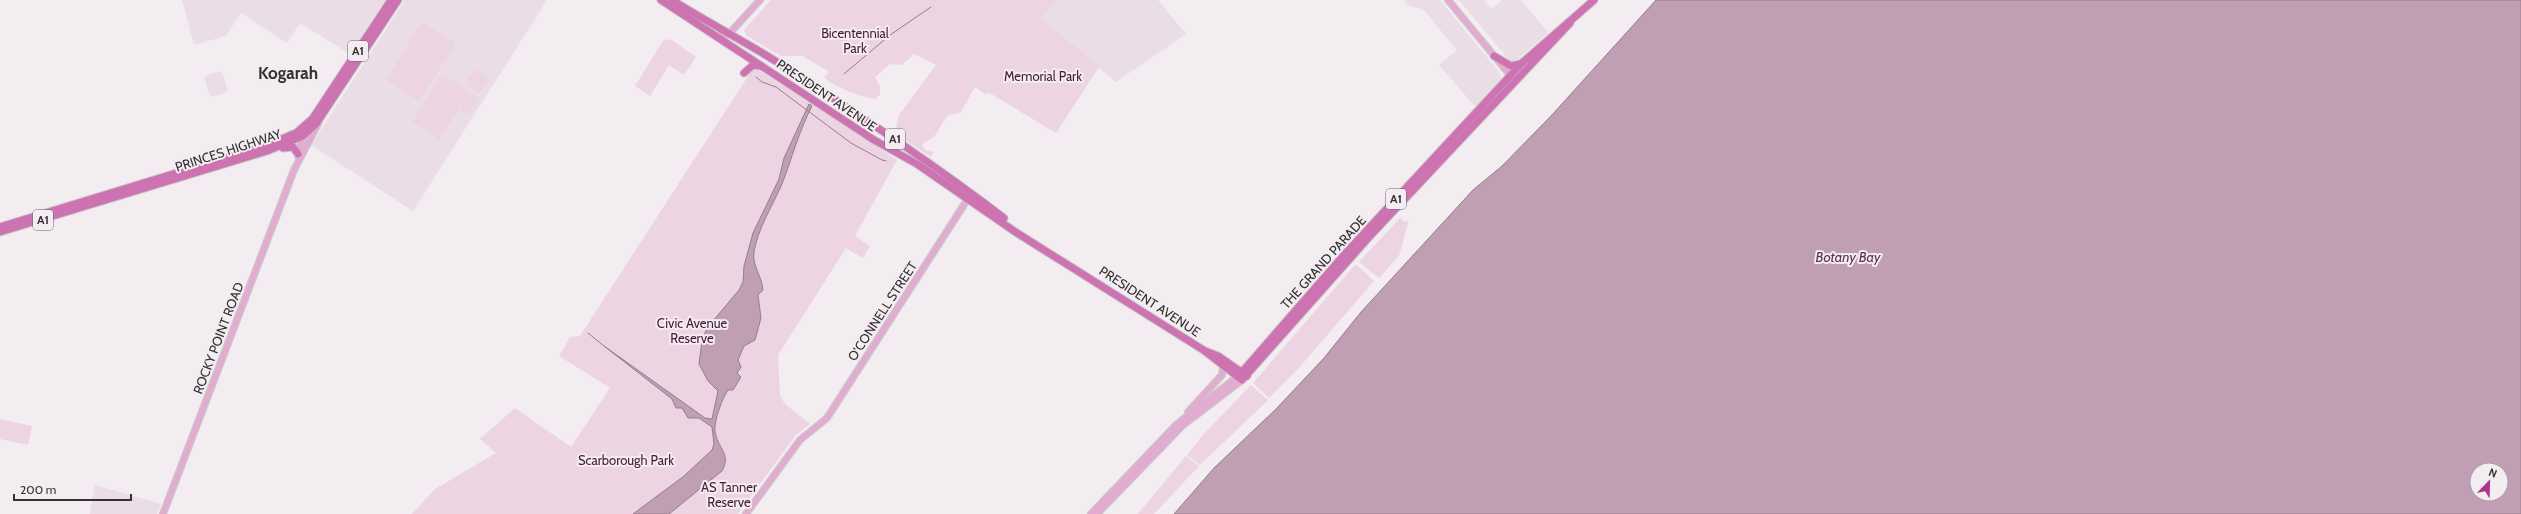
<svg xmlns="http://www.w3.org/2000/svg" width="2521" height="514" font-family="Cabin,sans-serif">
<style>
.built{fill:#ebdde6}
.green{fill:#edd4e3}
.water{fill:#c09fb4;stroke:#967e8d;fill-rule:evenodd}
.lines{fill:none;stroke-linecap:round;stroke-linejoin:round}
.stream{stroke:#967e8d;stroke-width:1}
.major-casing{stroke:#cac9ca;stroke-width:8}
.highway-casing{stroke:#cac9ca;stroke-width:9}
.major{stroke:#e2abd0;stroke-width:5.5}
.highway{stroke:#ce73b1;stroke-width:7}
.labels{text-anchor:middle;stroke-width:4;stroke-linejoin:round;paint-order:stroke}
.shield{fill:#f3ecf1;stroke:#6d696b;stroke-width:1}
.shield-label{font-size:12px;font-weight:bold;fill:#333132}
.park-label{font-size:13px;fill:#471c3a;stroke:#f3ecf1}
.street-label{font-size:13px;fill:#333132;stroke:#f3ecf1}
.water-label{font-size:14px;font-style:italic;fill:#5d304f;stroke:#f3ecf1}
.district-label{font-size:17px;font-weight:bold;fill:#333132;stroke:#f3ecf1}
</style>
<rect width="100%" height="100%" fill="#f3ecf1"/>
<g class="built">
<path d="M182,0H385L350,54L300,23L287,43L241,13L226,36L194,45Z"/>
<path d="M405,0H547L413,211L311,145Z"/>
<path d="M1057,0H1158L1186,34L1116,82L1040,18Z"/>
<path d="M1404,0H1440L1499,72L1501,77L1499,82L1478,106L1474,105L1439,65L1457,50L1423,9L1409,6Z"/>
<path d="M1459,0H1484L1492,9L1502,0H1521L1547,31V34L1515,61H1510Z"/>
<path d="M222,71L228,92L210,97L204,76Z"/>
<path d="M95,485L161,504L157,514H90Z"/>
</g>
<g class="green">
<path d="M771,0H1057L1041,18L1099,67L1056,133L988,92L986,95L975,87L961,112L947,116L934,137L922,144L925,150L934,152L931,157L902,138L896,126L899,115L936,65L914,54L902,65L890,64L875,77L880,87V95L875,99C863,98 831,86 824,77L829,72L803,56H781L747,36L744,30Z"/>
<path d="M422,22L456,43L419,101L386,80Z"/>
<path d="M670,39L696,57L684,75L669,65L650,96L635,86L663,41Z"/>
<path d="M754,67L897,160L855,236L870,246L863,258L846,248L778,355L780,396L785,404L810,424L795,436L738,514H412L435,489L496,453L480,439L515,408L571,447L610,388L559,356L570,337L580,336Z"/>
<path d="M475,69L489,78L479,93L465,84Z"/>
<path d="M442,74L470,92L439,140L412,122Z"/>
<path d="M471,93L479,98L468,114L460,110Z"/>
<path d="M1400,218L1405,222L1409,220L1399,256L1379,278L1359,262Z"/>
<path d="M1357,265L1374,281L1298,369L1269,398L1253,383L1354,266Z"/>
<path d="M1251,385L1268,400L1200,465L1187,455L1202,436Z"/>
<path d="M0,419L32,426L28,445L0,439Z"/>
<path d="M1186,456L1199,466L1154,514H1138Z"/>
</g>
<g class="water">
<path d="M1656,0H2521V514H1174L1214,468L1276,409L1324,358L1361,312L1473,190L1502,166L1551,116ZM2477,470H2501V494H2477Z"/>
<path d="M809,104L812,106C799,131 792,158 782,184C772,207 758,228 754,252C752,266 762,276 763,290L758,295L761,318L755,340L744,346L738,360L741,367L737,373L741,377L733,390H728C722,399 714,420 715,431C717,448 732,454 722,471L669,514H633L684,476L712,450L714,444L712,427L699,418H688L682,408H676L672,399L604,346L705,418L712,419L718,391L708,381L699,364L702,341L707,328L739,290L743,282L744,266L753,233L779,179L784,158Z"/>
</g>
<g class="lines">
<g class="stream">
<path d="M844,74L890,35L931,7"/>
<path d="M756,77L762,82L776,87L851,143L882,160L886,161"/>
<path d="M588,333L604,346"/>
</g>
<defs>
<g id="major">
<path d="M1448,0L1515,81"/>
<path d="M715,35H728L760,0"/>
<path d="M298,156L303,133"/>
<path d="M1188,412L1222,375L1223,366"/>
<path d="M163,514L294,170L318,124"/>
<path d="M746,514L800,440L827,418L969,197"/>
<path d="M1091,514L1176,425L1241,374"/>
<path d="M1097,514L1183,425L1242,380"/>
</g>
<g id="highway">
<path d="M661,0L874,140L917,164L1017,233L1205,351L1218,356L1247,376"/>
<path d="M672,0C707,22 742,40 777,62C854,111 931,162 1004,218"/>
<path d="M1494,56L1511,66L1520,64"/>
<path d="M744,73L753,65L761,66"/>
<path d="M283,148L293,147L298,154"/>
<path d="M0,227L265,146L296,133L313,118L391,0"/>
<path d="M0,232L267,151L303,136L316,124L398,0"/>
<path d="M1206,352L1242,380L1370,236L1570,23"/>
<path d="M1242,372L1343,256L1522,63L1594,0"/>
</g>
</defs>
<use href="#major" class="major-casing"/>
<use href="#highway" class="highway-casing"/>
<use href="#major" class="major"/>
<use href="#highway" class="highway"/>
</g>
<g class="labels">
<g class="shield">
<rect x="348" y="41" width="20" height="20" rx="3"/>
<rect x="885" y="129" width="20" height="20" rx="3"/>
<rect x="1386" y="189" width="20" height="20" rx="3"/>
<rect x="33" y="210" width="20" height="20" rx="3"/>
</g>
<g class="shield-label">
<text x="358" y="55">A1</text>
<text x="895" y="143">A1</text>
<text x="1396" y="203">A1</text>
<text x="43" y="224">A1</text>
</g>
<g class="park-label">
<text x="855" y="38">Bicentennial<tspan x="855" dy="15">Park</tspan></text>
<text x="1043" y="81">Memorial Park</text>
<text x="692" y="328">Civic Avenue<tspan x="692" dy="15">Reserve</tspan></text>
<text x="626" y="465">Scarborough Park</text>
<text x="729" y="492">AS Tanner<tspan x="729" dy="15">Reserve</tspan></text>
</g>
<g class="street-label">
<text transform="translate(827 95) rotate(34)" y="5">PRESIDENT AVENUE</text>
<text transform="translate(228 150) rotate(-18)" y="5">PRINCES HIGHWAY</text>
<text transform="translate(1323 262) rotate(-48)" y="5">THE GRAND PARADE</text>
<text transform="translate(1150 301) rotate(33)" y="5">PRESIDENT AVENUE</text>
<text transform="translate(882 311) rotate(-57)" y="5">O'CONNELL STREET</text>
<text transform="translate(218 338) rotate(-69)" y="5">ROCKY POINT ROAD</text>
</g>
<g class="water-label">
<text x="1848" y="262">Botany Bay</text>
</g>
<g class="district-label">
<text x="288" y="79">Kogarah</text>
</g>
</g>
<g transform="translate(2489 482) rotate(23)"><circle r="19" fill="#f3ecf1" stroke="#a6a1a5"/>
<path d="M0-3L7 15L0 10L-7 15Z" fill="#ab348c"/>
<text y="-6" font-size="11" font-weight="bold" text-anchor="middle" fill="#333132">N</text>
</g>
<path d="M14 494v6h117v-6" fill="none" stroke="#333132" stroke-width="2"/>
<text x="20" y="494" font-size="12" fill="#333132" stroke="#f3ecf1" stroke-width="3" paint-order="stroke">200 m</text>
</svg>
